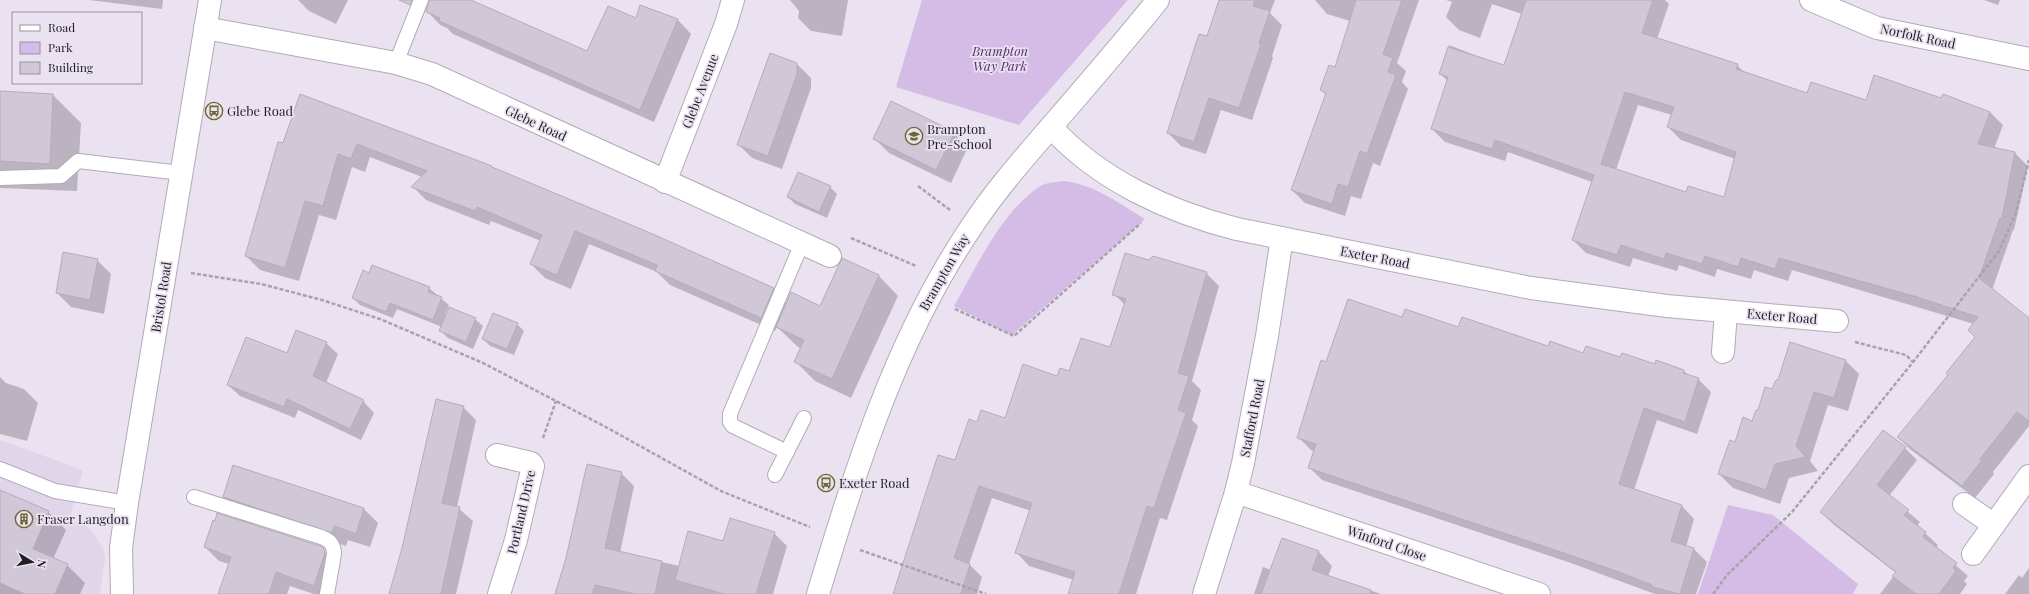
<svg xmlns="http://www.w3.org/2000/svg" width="2029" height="594" font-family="'Playfair Display',serif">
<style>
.built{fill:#e1d5ea}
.green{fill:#d4bce6}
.shadow{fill:#0003;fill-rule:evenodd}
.building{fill:#d0c8d7;stroke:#b4acba;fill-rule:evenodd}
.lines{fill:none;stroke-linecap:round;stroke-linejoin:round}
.lane-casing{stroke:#b2aab8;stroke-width:16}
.street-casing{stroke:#b2aab8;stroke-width:24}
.secondary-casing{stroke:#b2aab8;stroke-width:24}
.path{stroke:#a8a2ad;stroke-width:2.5;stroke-dasharray:4 2;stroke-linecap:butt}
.lane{stroke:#fff;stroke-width:14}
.street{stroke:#fff;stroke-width:22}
.secondary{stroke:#fff;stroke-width:22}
.labels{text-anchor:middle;stroke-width:3.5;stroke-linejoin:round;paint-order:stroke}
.street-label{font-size:13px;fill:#201d23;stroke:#eae2f0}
.park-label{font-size:13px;font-style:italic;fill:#562c6f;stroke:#eae2f0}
.poi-label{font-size:13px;fill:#201d23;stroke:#eae2f0;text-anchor:start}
</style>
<rect width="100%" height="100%" fill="#eae2f0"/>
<path class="built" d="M0,440L83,470L69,520L84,525L92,531L103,548L105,557L100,594H0Z"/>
<g class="green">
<path d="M922,0H1128L1019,125L896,87Z"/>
<path d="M1065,181C1095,185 1120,204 1145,219L1012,335L954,306C976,268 1001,212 1039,187C1046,182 1057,182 1065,181Z"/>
<path d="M1728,505L1773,515L1858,584L1853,594H1698Z"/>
</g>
<g class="shadow">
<path d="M89,0H163L162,9Z"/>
<path d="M298,0H348L336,24L309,11Z"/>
<path d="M430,0H469L588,52L637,19L641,7L678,20L691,34L654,122L453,34L447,28L440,25L427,11Z"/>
<path d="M790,0H848L842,36L811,31L798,18L799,11Z"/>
<path d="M1226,0H1275L1270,13L1282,25L1272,56L1273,58L1252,120L1221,110L1206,154L1181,146L1168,133Z"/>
<path d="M1315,0H1419L1397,63L1406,71L1402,82L1408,89L1380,166L1373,163L1361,199L1351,196L1345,216L1305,203L1292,190L1326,95L1322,90L1335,68L1350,21L1327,14Z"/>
<path d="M1446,0H1665L1669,4L1657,39L1737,65L1746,74L1808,94L1866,101L1942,99L1990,112L2003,125L1994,149L2015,153L2028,166L2014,230H2013L1992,290L2029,321V426L1993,472L1994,474L1975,498L1911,450L1898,437L1949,375L1976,337L1974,324L1792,270L1788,281L1754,270L1751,279L1717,269L1715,277L1679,265L1677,271L1633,258L1630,267L1586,253L1573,240L1592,182L1508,152L1505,161L1445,142L1432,129L1448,81L1440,74L1449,45L1505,67L1522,14L1492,4L1480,38L1459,30L1446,17L1452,2ZM1638,105L1672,115L1668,127L1681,140L1735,159L1724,198L1687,193L1616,170Z"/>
<path d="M1984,0H2000L1998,5Z"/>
<path d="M797,64L811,78V88L782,169L752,158L738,144Z"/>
<path d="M0,92L53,95L81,123L77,191L0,188Z"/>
<path d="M301,95L494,170L773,289L787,303L821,307L842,259L879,276L898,296L851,398L815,381L796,362L801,349L797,346L777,327L775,331L670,285L657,272L589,244L571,289L545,278L531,264L541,241L491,221L489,225L426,200L413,187L422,177L370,157L365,172L352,167L336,220L319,215L299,281L260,270L246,256Z"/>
<path d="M892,102L954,133L968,147L951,183L889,153L875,139Z"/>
<path d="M830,187L837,194L827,218L795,204L788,197Z"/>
<path d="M97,260L111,274L104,314L71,307L57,293Z"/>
<path d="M1149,261L1206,273L1219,286L1192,381L1201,390L1192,420L1198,426L1167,520L1160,518L1136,594H1069L1074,580L1029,566L1017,553L1031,511L992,498L969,564L982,577L977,594H894L955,462L978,423L1005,419L1058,377L1111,348L1125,305L1114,294Z"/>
<path d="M429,288L449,305L445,314L475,319L483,326L473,349L448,338L441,331L442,327L397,309L393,318L360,305L353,298Z"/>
<path d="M1402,319L1584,354L1621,358L1656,365L1657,362L1684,371L1690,376L1698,379L1711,392L1697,434L1657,420L1634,490L1682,506L1694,519L1686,547L1694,549L1707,562L1696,594H1655L1568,562L1322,480L1309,467L1314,451L1311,450L1298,437L1327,363Z"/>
<path d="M517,324L524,331L514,355L490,346L483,339Z"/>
<path d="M326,343L338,354L326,383L363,401L374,413L361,440L298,410L295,418L240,396L228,385L288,354Z"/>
<path d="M1845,360L1859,374L1848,411L1828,405L1810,461L1818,471L1789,478L1780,504L1733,488L1719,474L1736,443L1773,391Z"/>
<path d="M0,377L6,383L24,389L38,403L27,441L0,434Z"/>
<path d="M463,407L476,420L457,507L473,521L456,594H390Z"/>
<path d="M1905,448L1917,460L1889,496L1920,522L1917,526L1938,545L1936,548L1968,576L1964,581L1967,584L1960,594H1880L1896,573L1833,524L1821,512Z"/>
<path d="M233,466L364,509L378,523L370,547L348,540L346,546L238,511L224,497Z"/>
<path d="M621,473L634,486L620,553L680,566L723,543L774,533L787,546L773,594H557Z"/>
<path d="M0,491L48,512L66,530L53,559L67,565L85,583L80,594H0Z"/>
<path d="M1282,539L1319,552L1332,566L1328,576L1381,594H1254L1263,567L1271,570Z"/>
<path d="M318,546L338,565L330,594H314L290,586L287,594H220L229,564L219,561L205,547Z"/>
<path d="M2029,568V594H2005L2019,575L2022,578Z"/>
</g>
<g class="building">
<path d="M399,0H412L410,5Z"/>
<path d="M429,0H471L587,51L608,6L636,18L640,5L678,19L640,110L439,21L440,18L426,12Z"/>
<path d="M1219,0H1255L1253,6L1270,11L1259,43L1261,44L1239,108L1209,98L1194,142L1167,133L1199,34L1207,36Z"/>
<path d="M1356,0H1402L1383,54L1393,58L1388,72L1396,75L1367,154L1360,151L1348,187L1338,184L1332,204L1291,190L1326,93L1320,90L1329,65L1335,67Z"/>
<path d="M1526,0H1653L1642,33L1738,64L1736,69L1807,93L1811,82L1866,100L1874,75L1941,98L1943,94L1990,112L1978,144L2015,152L2002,218H2000L1979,278L2029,318V421L2017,412L1980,459L1982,460L1962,486L1897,437L1948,375L1946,373L1975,337L1968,330L1978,317L1917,297L1779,258L1775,269L1741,258L1738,267L1705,256L1702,264L1666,253L1664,259L1621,245L1617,255L1585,245L1572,240L1594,175L1495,140L1492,149L1431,129L1448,77L1439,74L1448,47L1504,65ZM1625,92L1674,107L1667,127L1736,152L1724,197L1688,186L1686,192L1601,164Z"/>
<path d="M770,53L797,63V74L768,156L737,145Z"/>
<path d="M0,91L53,94L50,164L0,161Z"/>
<path d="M300,94L492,166V167L648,232L774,288L761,318L655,271L657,265L575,231L557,275L530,264L542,235L477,207L475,211L411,187L427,171L357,144L351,159L338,154L323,206L305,201L285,268L245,256L278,142L283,143Z"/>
<path d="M891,101L955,132L936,170L873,139Z"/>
<path d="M798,172L831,186L819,212L787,197Z"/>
<path d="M63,252L98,259L90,300L56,293Z"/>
<path d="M1125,253L1149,260L1153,256L1207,272L1178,373L1189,376L1178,410L1186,413L1154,508L1147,506L1119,594H1068L1075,572L1015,553L1032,503L979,486L954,558L970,564L961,594H893L938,455L955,460L969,419L977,422L981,410L1005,418L1023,364L1057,376L1060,368L1069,371L1081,338L1110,347L1126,299L1112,295Z"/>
<path d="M842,258L879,275L832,379L794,362L804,340L776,327L791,292L820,306Z"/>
<path d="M372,265L430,287L428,292L442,297L433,320L390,303L386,312L352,298L363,270L369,273Z"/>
<path d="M1348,299L1402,317L1405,309L1458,327L1462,317L1548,346L1550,341L1583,353L1586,346L1620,357L1622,353L1655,364L1656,360L1684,370L1683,373L1699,378L1685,422L1644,408L1619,484L1682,505L1671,541L1694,548L1680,594L1652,587V585L1619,572L1555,550L1308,468L1316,444L1297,438L1321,360L1326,362Z"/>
<path d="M449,307L476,318L466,342L439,331Z"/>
<path d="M493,313L518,323L507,349L482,339Z"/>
<path d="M296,330L327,342L313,376L364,400L350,429L287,399L284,407L227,385L246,337L287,353Z"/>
<path d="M1790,342L1846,360L1834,398L1814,392L1796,446L1806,457L1775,464L1766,490L1718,474L1730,440L1735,442L1743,417L1752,421L1756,410H1758L1765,387L1772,389L1776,380H1778Z"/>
<path d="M436,399L464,406L442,503L460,507L441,594H389L402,548Z"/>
<path d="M1883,430L1906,447L1877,485L1909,510L1904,515L1926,532L1923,537L1957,563L1953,568L1956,571L1939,594H1916L1892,576L1896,572L1820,512Z"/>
<path d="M587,464L622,472L605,548L662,561L655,594H635L595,585L592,594H555L566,558Z"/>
<path d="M233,465L364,508L356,534L334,526L332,533L223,497Z"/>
<path d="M0,490L49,511L33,549L68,564L55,594H25L0,583Z"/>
<path d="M217,513L323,547L325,553L314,586L276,572L269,594H218L231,557L204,547L213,520L215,521Z"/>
<path d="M730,518L775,532L756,594H724L675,580L688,531L723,541Z"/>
<path d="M1282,538L1319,551L1312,570L1371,590L1370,594H1261Z"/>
</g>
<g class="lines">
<defs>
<g id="lane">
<path d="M396,63L421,0"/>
<path d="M0,178L61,176L78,161L181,173"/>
<path d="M787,452L733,426L730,422V414L802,243"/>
<path d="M0,469L55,491L127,503"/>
<path d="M775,475L804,418"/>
<path d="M194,497L318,536C328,539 334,543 334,554L327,594"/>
</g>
<g id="street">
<path d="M1811,0L1877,28L2029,59"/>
<path d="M205,28L396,63L432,74L830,256"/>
<path d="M1051,127C1099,180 1169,212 1237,229L1531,288L1667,306L1837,321"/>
<path d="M665,182L726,24L733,0"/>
<path d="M1723,352L1726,312"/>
<path d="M497,455L531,463L533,466L516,540L499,594"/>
<path d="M1236,492L1539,594"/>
<path d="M1964,504L1994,525"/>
<path d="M1973,554L2029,476"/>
<path d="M818,594C857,466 896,338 972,226C993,194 1018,165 1043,136C1082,91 1121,46 1158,0"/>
<path d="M1204,594L1236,492L1243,463L1267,336L1282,238"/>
</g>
<path id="secondary" d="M122,594L121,548L127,503L210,0"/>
</defs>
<use href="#lane" class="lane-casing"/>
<use href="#street" class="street-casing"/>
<use href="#secondary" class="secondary-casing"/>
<g class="path">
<path d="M918,186L950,210"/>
<path d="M851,238L916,266"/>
<path d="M191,273L261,284L322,300L380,319L483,363L604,426L721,491L810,527"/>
<path d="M955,309L1014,336L1141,223"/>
<path d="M1855,342L1906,355L1913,362"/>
<path d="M543,438L556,401"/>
<path d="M860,550L986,594"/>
<path d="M1713,594L1727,575L1792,512L1913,362L1999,251L2016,213L2029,160"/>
</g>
<use href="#lane" class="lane"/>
<use href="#street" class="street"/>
<use href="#secondary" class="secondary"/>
</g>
<defs>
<symbol id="bus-ring" viewBox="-11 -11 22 22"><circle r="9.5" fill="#eae2f0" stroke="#6e6632" stroke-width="1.5"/><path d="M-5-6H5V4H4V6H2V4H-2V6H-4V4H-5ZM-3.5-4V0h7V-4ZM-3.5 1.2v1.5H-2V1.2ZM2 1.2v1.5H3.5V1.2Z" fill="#6e6632"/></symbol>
<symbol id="school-ring" viewBox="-11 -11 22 22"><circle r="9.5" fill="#eae2f0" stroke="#6e6632" stroke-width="1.5"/><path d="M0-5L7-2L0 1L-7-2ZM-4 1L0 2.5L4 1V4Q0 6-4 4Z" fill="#6e6632"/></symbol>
<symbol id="building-ring" viewBox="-11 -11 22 22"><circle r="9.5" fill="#eae2f0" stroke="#6e6632" stroke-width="1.5"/><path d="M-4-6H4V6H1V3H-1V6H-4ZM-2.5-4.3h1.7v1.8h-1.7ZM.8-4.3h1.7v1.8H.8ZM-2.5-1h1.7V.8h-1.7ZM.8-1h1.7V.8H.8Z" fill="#6e6632"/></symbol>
</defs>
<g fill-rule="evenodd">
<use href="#bus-ring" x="204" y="101" width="20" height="20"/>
<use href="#school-ring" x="904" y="126" width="20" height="20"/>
<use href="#bus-ring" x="816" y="473" width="20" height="20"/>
<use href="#building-ring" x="14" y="509" width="20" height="20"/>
</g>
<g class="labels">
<g class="street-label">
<text transform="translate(1918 36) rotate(12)" y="5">Norfolk Road</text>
<text transform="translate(700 91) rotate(-69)" y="5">Glebe Avenue</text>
<text transform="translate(536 123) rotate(25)" y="5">Glebe Road</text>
<text transform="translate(1375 257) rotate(11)" y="5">Exeter Road</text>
<text transform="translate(944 272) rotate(-60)" y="5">Brampton Way</text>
<text transform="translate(161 297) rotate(-81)" y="5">Bristol Road</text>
<text transform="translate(1782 316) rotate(5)" y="5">Exeter Road</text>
<text transform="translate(1252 418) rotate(-79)" y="5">Stafford Road</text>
<text transform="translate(521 512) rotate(-77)" y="5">Portland Drive</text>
<text transform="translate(1387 543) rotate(19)" y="5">Winford Close</text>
</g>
<g class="park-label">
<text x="1000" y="56">Brampton<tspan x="1000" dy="15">Way Park</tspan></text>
</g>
<g class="poi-label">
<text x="227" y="116">Glebe Road</text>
<text x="927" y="134">Brampton<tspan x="927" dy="15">Pre-School</tspan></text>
<text x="839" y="488">Exeter Road</text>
<text x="37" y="524">Fraser Langdon</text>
</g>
</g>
<rect x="12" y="12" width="130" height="72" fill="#eae2f0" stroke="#99939e"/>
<rect x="20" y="25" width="20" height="6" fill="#ffffff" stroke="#99939e"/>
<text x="48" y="32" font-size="12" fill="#201d23">Road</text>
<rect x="20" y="42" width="20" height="12" fill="#d4bce6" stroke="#99939e"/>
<text x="48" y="52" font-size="12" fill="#201d23">Park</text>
<rect x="20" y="62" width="20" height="12" fill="#d0c8d7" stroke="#99939e"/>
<text x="48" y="72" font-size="12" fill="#201d23">Building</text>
<g transform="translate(32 562) rotate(100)" stroke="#eae2f0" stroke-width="3" paint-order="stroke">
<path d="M0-3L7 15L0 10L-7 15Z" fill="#201d23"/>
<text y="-6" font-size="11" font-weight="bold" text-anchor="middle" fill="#201d23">N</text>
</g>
</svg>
